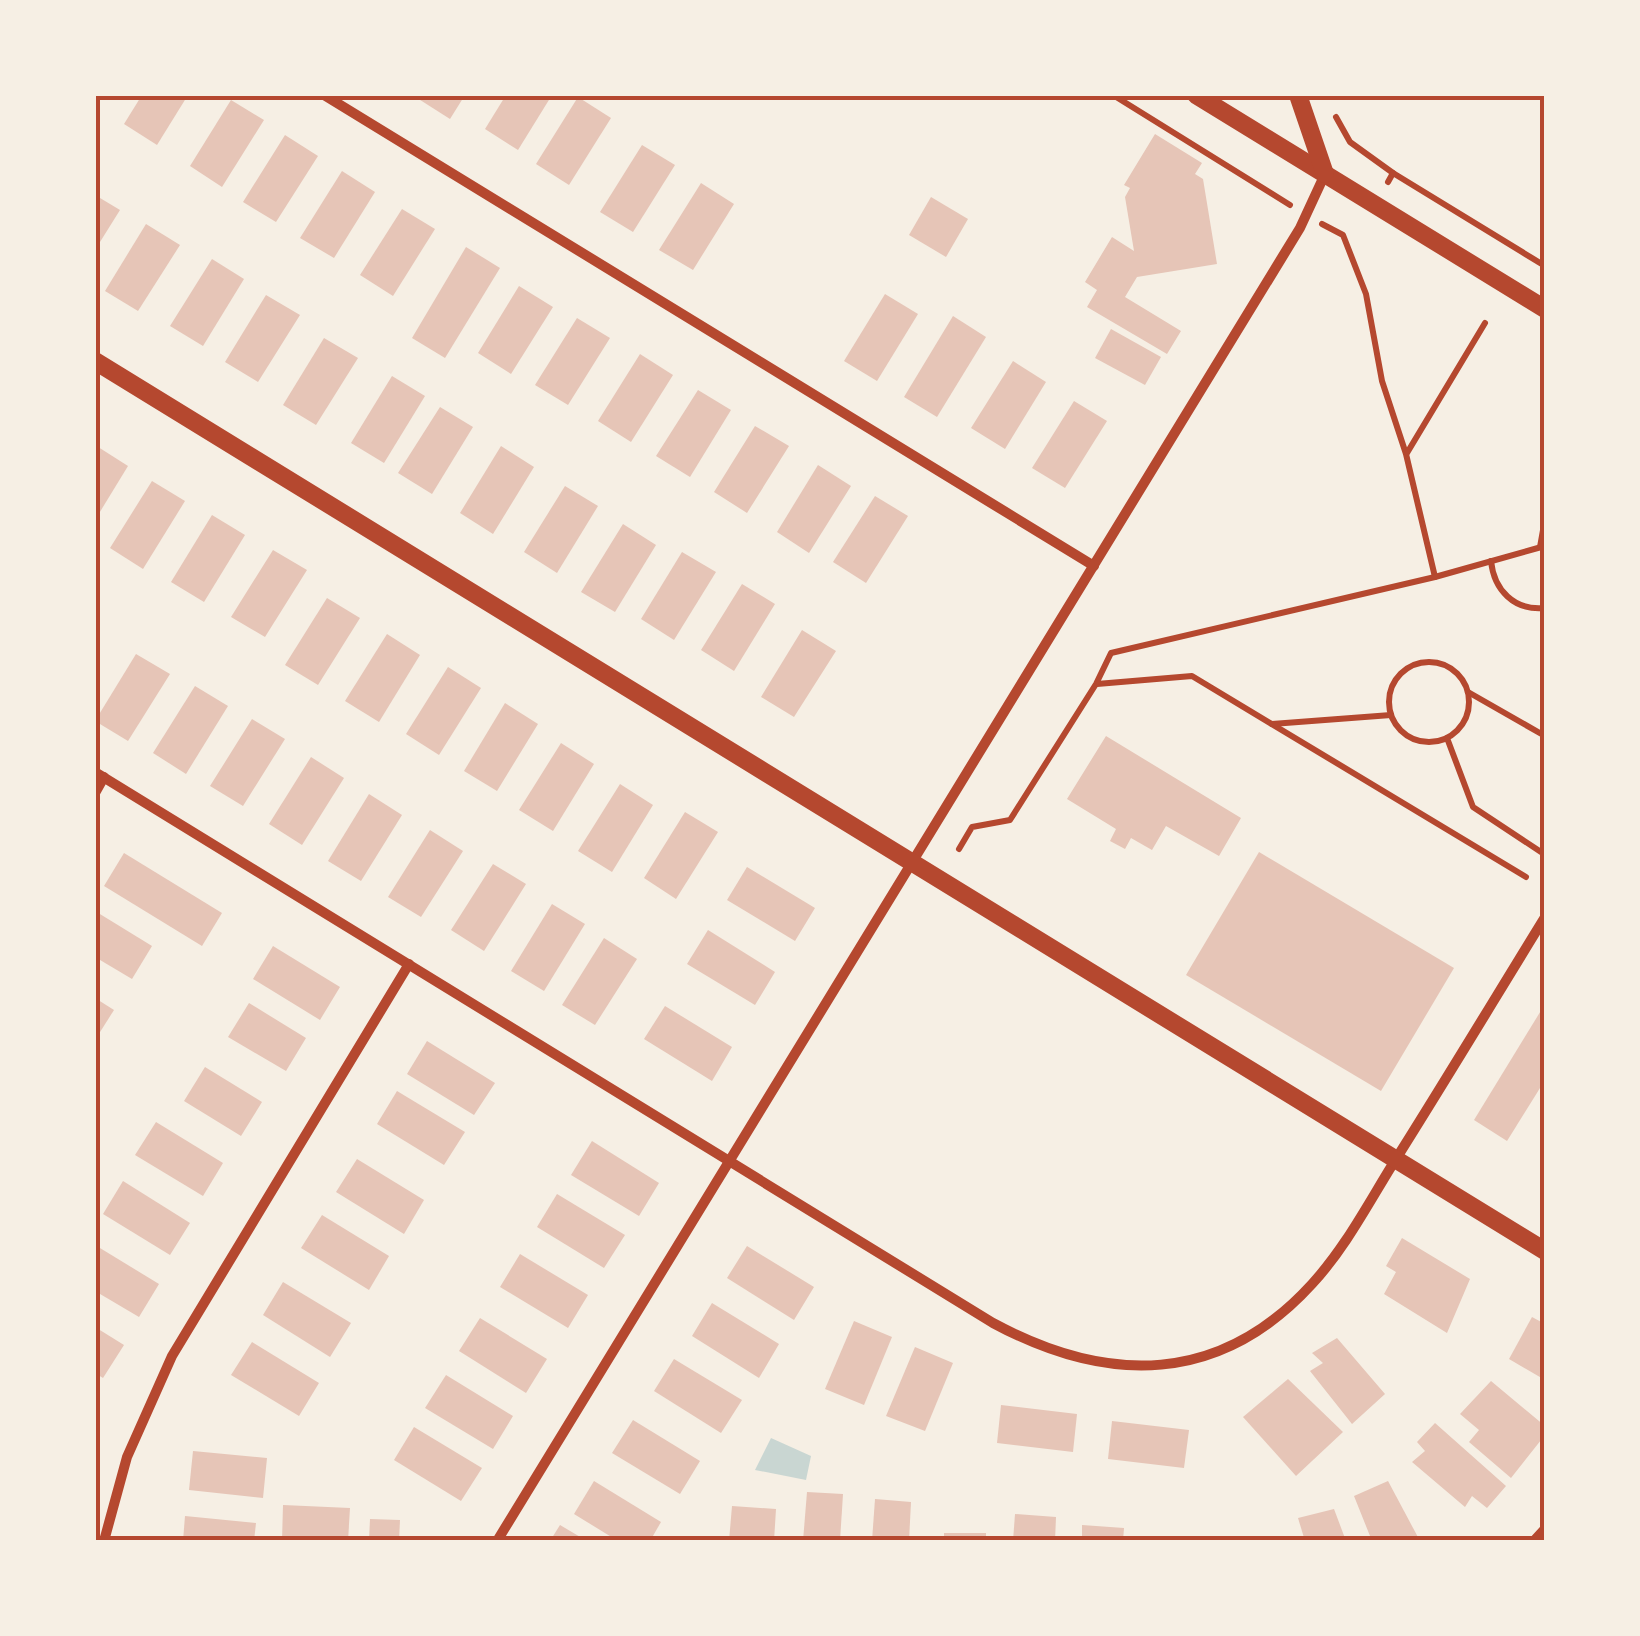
<svg xmlns="http://www.w3.org/2000/svg" width="1640" height="1636" font-family="Signika,sans-serif">
<style>
.water{fill:#c9d6d2}
.building{fill:#e6c5b7}
.lines{fill:none;stroke-linecap:round;stroke-linejoin:round}
.path{stroke:#b5482f;stroke-width:6}
.minor{stroke:#b5482f;stroke-width:10}
.tertiary{stroke:#b5482f;stroke-width:18}
.neatline{fill:none;stroke:#b5482f;stroke-width:4}
</style>
<rect width="100%" height="100%" fill="#f6efe4"/>
<path class="water" d="M771,1438L811,1456L806,1480L755,1470Z"/>
<g class="building">
<path d="M142,95H188L157,145L124,124Z"/>
<path d="M419,95H465L450,119L417,98Z"/>
<path d="M506,95H552L518,150L485,129Z"/>
<path d="M578,97L611,118L569,185L536,164Z"/>
<path d="M231,100L264,120L222,187L190,166Z"/>
<path d="M1155,134L1202,163L1195,174L1203,179L1217,264L1137,277L1125,297L1181,331L1167,354L1087,307L1097,290L1085,282L1112,237L1134,251L1125,197L1130,188L1124,185Z"/>
<path d="M285,135L318,156L276,222L243,202Z"/>
<path d="M642,145L675,165L633,232L600,212Z"/>
<path d="M342,171L375,192L334,258L300,238Z"/>
<path d="M701,183L734,204L693,270L659,250Z"/>
<path d="M95,195L120,210L95,250Z"/>
<path d="M931,197L968,219L946,257L909,235Z"/>
<path d="M402,209L435,229L393,296L360,275Z"/>
<path d="M146,224L180,245L138,311L105,291Z"/>
<path d="M466,247L500,268L445,358L412,338Z"/>
<path d="M212,259L244,279L203,346L170,326Z"/>
<path d="M519,286L553,307L511,374L478,353Z"/>
<path d="M885,294L918,314L877,381L844,361Z"/>
<path d="M266,295L300,315L258,382L225,362Z"/>
<path d="M953,316L986,337L937,417L904,397Z"/>
<path d="M577,318L610,338L568,405L535,385Z"/>
<path d="M1111,329L1161,357L1145,385L1095,358Z"/>
<path d="M324,338L358,358L316,425L283,405Z"/>
<path d="M640,354L673,375L631,442L598,421Z"/>
<path d="M1013,361L1046,382L1005,449L971,428Z"/>
<path d="M392,376L425,396L384,463L351,443Z"/>
<path d="M698,390L731,410L690,477L656,456Z"/>
<path d="M1074,401L1107,421L1065,488L1032,468Z"/>
<path d="M440,407L473,427L432,494L398,473Z"/>
<path d="M755,426L789,446L747,513L714,492Z"/>
<path d="M95,445L128,466L95,520Z"/>
<path d="M501,446L534,467L493,534L460,513Z"/>
<path d="M818,465L851,486L809,553L777,532Z"/>
<path d="M152,481L185,501L143,569L110,548Z"/>
<path d="M565,486L598,506L557,573L524,552Z"/>
<path d="M875,496L908,516L866,583L833,562Z"/>
<path d="M212,515L245,535L204,602L171,582Z"/>
<path d="M623,524L656,545L615,612L581,592Z"/>
<path d="M273,550L307,570L265,637L231,617Z"/>
<path d="M682,552L716,572L674,640L641,619Z"/>
<path d="M742,584L775,604L734,671L701,650Z"/>
<path d="M327,598L360,618L318,685L285,665Z"/>
<path d="M802,630L836,651L794,717L761,697Z"/>
<path d="M387,634L420,655L379,722L345,701Z"/>
<path d="M136,654L170,674L128,741L95,721Z"/>
<path d="M448,667L481,688L439,755L406,734Z"/>
<path d="M195,686L228,706L186,774L153,753Z"/>
<path d="M505,703L538,724L497,791L464,771Z"/>
<path d="M252,719L285,739L243,806L210,786Z"/>
<path d="M1106,736L1241,818L1219,856L1166,826L1152,850L1131,838L1125,849L1110,841L1116,829L1067,799Z"/>
<path d="M561,743L594,764L553,831L519,810Z"/>
<path d="M311,757L344,778L302,845L269,824Z"/>
<path d="M620,784L653,805L612,872L578,851Z"/>
<path d="M369,794L402,815L361,881L328,861Z"/>
<path d="M685,812L718,832L676,899L644,878Z"/>
<path d="M430,830L463,851L421,917L388,897Z"/>
<path d="M1259,852L1454,968L1381,1091L1186,975Z"/>
<path d="M124,853L222,913L202,946L104,886Z"/>
<path d="M493,864L526,884L484,951L451,930Z"/>
<path d="M747,867L815,908L795,941L727,900Z"/>
<path d="M552,904L585,924L544,991L511,971Z"/>
<path d="M95,911L152,946L132,979L95,957Z"/>
<path d="M708,930L775,972L755,1005L687,964Z"/>
<path d="M604,938L637,959L595,1025L562,1005Z"/>
<path d="M273,946L340,987L320,1020L253,979Z"/>
<path d="M95,998L114,1010L95,1040Z"/>
<path d="M249,1003L306,1038L286,1071L228,1037Z"/>
<path d="M1545,1004V1080L1507,1141L1474,1120Z"/>
<path d="M665,1006L732,1047L712,1081L644,1039Z"/>
<path d="M427,1041L495,1083L474,1115L407,1074Z"/>
<path d="M205,1067L262,1102L241,1136L184,1101Z"/>
<path d="M397,1091L465,1132L444,1165L377,1124Z"/>
<path d="M156,1122L223,1163L203,1196L135,1155Z"/>
<path d="M592,1141L659,1183L639,1216L571,1175Z"/>
<path d="M357,1159L424,1200L404,1234L336,1192Z"/>
<path d="M123,1181L190,1223L170,1255L103,1214Z"/>
<path d="M557,1194L625,1235L604,1268L537,1227Z"/>
<path d="M322,1215L389,1256L369,1290L301,1248Z"/>
<path d="M1402,1238L1470,1279L1447,1333L1384,1294L1396,1272L1386,1266Z"/>
<path d="M95,1245L159,1284L139,1317L95,1291Z"/>
<path d="M747,1246L814,1287L794,1320L727,1278Z"/>
<path d="M520,1254L588,1295L568,1328L500,1287Z"/>
<path d="M283,1282L351,1323L330,1357L263,1315Z"/>
<path d="M712,1303L779,1344L759,1378L692,1336Z"/>
<path d="M1532,1317L1545,1324V1380L1509,1359Z"/>
<path d="M480,1318L547,1359L526,1393L459,1351Z"/>
<path d="M854,1321L892,1337L864,1405L825,1389Z"/>
<path d="M95,1327L124,1345L103,1378L95,1373Z"/>
<path d="M1337,1338L1385,1394L1352,1424L1310,1371L1323,1363L1312,1353Z"/>
<path d="M252,1342L319,1383L299,1416L231,1375Z"/>
<path d="M915,1347L953,1363L925,1431L886,1416Z"/>
<path d="M674,1359L742,1400L721,1433L654,1391Z"/>
<path d="M446,1375L513,1416L493,1449L425,1408Z"/>
<path d="M1288,1379L1343,1432L1296,1476L1243,1417Z"/>
<path d="M1491,1381L1545,1426V1435L1511,1478L1469,1442L1479,1430L1460,1414Z"/>
<path d="M1001,1405L1077,1414L1073,1452L997,1443Z"/>
<path d="M633,1420L700,1461L680,1494L612,1453Z"/>
<path d="M1112,1421L1189,1430L1184,1468L1108,1459Z"/>
<path d="M1435,1423L1506,1486L1487,1508L1472,1496L1465,1507L1412,1462L1425,1451L1417,1442Z"/>
<path d="M414,1427L482,1468L461,1501L394,1460Z"/>
<path d="M193,1451L267,1458L263,1498L189,1490Z"/>
<path d="M594,1481L661,1522L650,1541H618L574,1514Z"/>
<path d="M1388,1481L1420,1541H1372L1354,1496Z"/>
<path d="M807,1492L843,1494L840,1541H803Z"/>
<path d="M875,1499L911,1502L909,1541H872Z"/>
<path d="M283,1505L350,1508L348,1541H282Z"/>
<path d="M732,1506L776,1509L774,1541H729Z"/>
<path d="M1334,1509L1346,1541H1305L1298,1518Z"/>
<path d="M1015,1514L1056,1517L1055,1541H1013Z"/>
<path d="M185,1516L256,1523L254,1541H183Z"/>
<path d="M370,1519L400,1520L399,1541H369Z"/>
<path d="M560,1525L587,1541H550Z"/>
<path d="M1082,1525L1124,1528L1123,1541H1082Z"/>
<rect x="944" y="1533" width="42" height="8"/>
</g>
<g class="lines">
<g class="path">
<path d="M1113,95L1290,205"/>
<path d="M1336,117L1350,142L1393,173L1388,182"/>
<path d="M1393,173L1545,266"/>
<path d="M1322,224L1343,235L1366,294L1382,381L1406,454L1435,577"/>
<path d="M1407,453L1485,323"/>
<path d="M1540,547L1545,519"/>
<path d="M1491,561C1494,590 1514,611 1545,608"/>
<circle cx="1429" cy="702" r="40"/>
<path d="M1097,684L1192,676L1526,877"/>
<path d="M1468,692L1545,736"/>
<path d="M1272,724L1391,715"/>
<path d="M1447,738L1473,807L1541,852"/>
<path d="M959,849L972,827L1010,820L1096,684L1111,653L1435,577L1545,546"/>
</g>
<g class="minor">
<path d="M324,95L1094,566"/>
<path d="M95,772L993,1323C1108,1385 1220,1385 1312,1284C1348,1245 1372,1196 1401,1151C1450,1073 1497,995 1545,917"/>
<path d="M95,793L104,777"/>
<path d="M104,1541L127,1457L172,1356L409,964"/>
<path d="M497,1541L1300,228L1325,174"/>
<path d="M1534,1541L1545,1529"/>
</g>
<g class="tertiary">
<path d="M1196,95L1545,309"/>
<path d="M1298,95L1325,174"/>
<path d="M95,361L1545,1251"/>
</g>
</g>
<rect width="1640" height="1636" fill="none" stroke="#f6efe4" stroke-width="195"/>
<rect x="98" y="98" width="1444" height="1440" class="neatline"/>
</svg>
